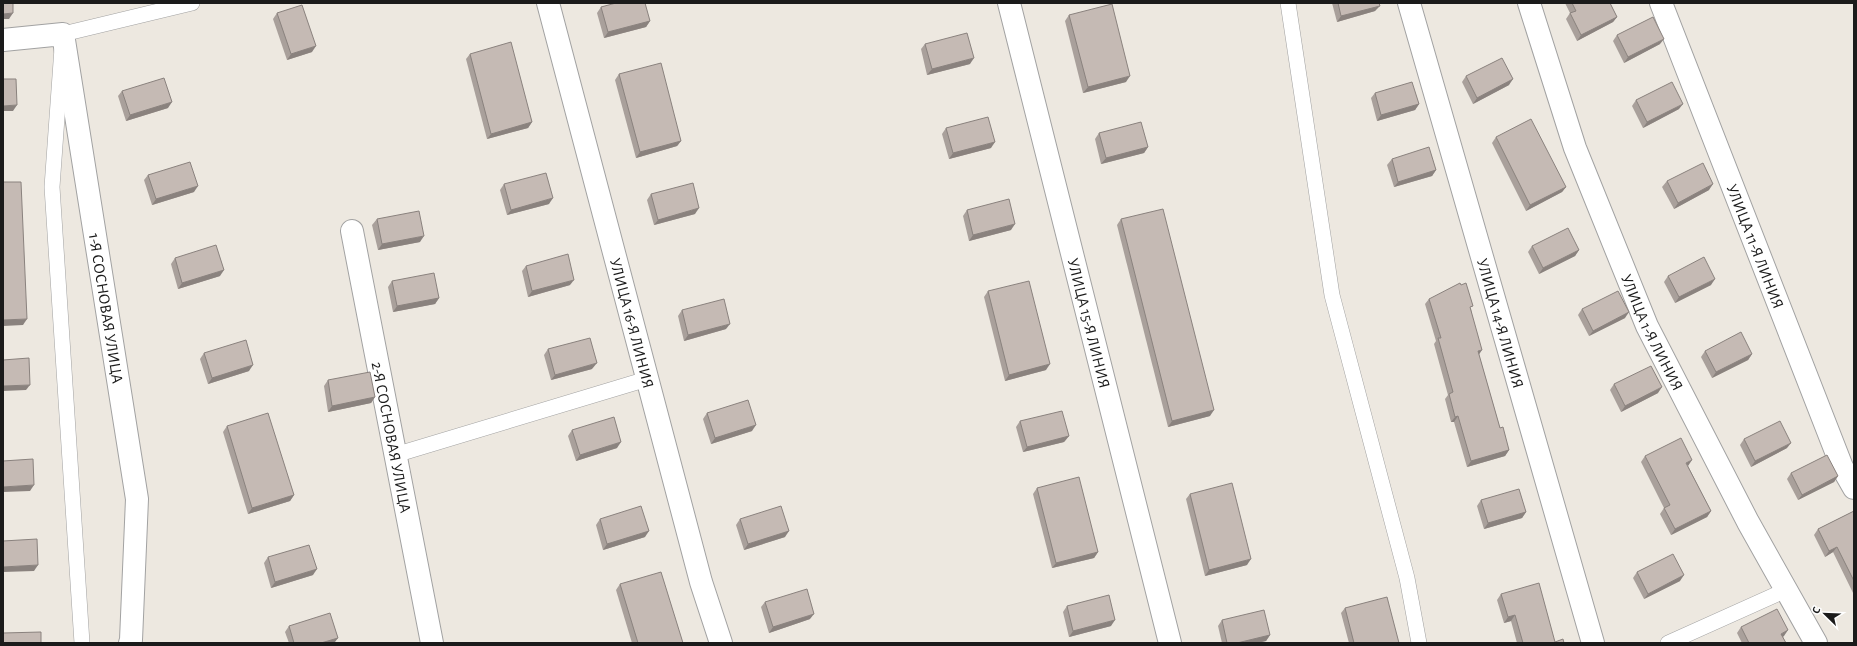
<svg xmlns="http://www.w3.org/2000/svg" width="1857" height="646" font-family="'Alegreya Sans',sans-serif">
<style>
.lines{fill:none;stroke-linecap:round;stroke-linejoin:round}
.service-casing{stroke:#a2a2a2;stroke-width:16}
.minor-casing{stroke:#a2a2a2;stroke-width:24}
.service{stroke:#fff;stroke-width:15}
.minor{stroke:#fff;stroke-width:22}
.wall{fill:#a9a09b}
.shaded-wall{fill:#8a827e}
.building{fill:#c5bab4;stroke:#8a827e}
.labels{text-anchor:middle;stroke-width:4;stroke-linejoin:round;paint-order:stroke}
.street-label{font-size:16px;fill:#1b1b1b;stroke:#fff}
</style>
<rect width="100%" height="100%" fill="#ede8e0"/>
<g class="lines">
<defs>
<g id="service">
<path d="M1288,3L1332,295L1407,578L1419,643"/>
<path d="M395,455L647,379"/>
<path d="M82,643L52,187L63,34L192,3"/>
<path d="M1668,643L1786,590"/>
</g>
<g id="minor">
<path id="s1" d="M548,3L701,582L721,643"/>
<path id="s2" d="M1009,3L1170,643"/>
<path id="s3" d="M1409,3L1593,643"/>
<path id="s4" d="M1529,3L1575,148L1647,326L1748,522L1816,643"/>
<path id="s5" d="M1661,3L1842,467L1854,488"/>
<path id="s6" d="M3,40L63,34L137,499L131,640L130,643"/>
<path id="s7" d="M352,231L432,643"/>
</g>
</defs>
<use href="#service" class="service-casing"/>
<use href="#minor" class="minor-casing"/>
<use href="#service" class="service"/>
<use href="#minor" class="minor"/>
</g>
<g class="wall">
<path d="M1332,3H1379L1375,11L1337,22Z"/>
<path d="M1565,3H1610L1617,17L1613,22L1577,41L1566,19L1570,13Z"/>
<path d="M601,7L650,21L646,27L604,38L597,13Z"/>
<path d="M277,13L312,52L287,60L273,19Z"/>
<path d="M1069,15L1126,82L1083,93L1065,21Z"/>
<path d="M1617,35L1660,44L1624,63L1613,41Z"/>
<path d="M925,44L970,64L927,75L921,49Z"/>
<path d="M470,54L532,122L528,128L487,139L466,59Z"/>
<path d="M619,74L681,141L677,146L636,158L615,80Z"/>
<path d="M1466,76L1509,85L1473,104L1462,82Z"/>
<path d="M122,91L168,108L126,121L118,96Z"/>
<path d="M1375,93L1419,104L1415,110L1377,121L1371,98Z"/>
<path d="M1636,100L1679,109L1643,128L1632,106Z"/>
<path d="M946,128L991,148L949,159L942,134Z"/>
<path d="M1099,133L1148,147L1144,153L1101,164L1095,139Z"/>
<path d="M1496,137L1566,187L1562,192L1526,211L1492,143Z"/>
<path d="M1392,159L1436,170L1432,176L1394,187L1387,165Z"/>
<path d="M148,175L194,192L152,205L144,180Z"/>
<path d="M1667,181L1709,190L1674,209L1662,187Z"/>
<path d="M504,184L549,204L507,215L500,190Z"/>
<path d="M651,194L695,214L654,225L647,200Z"/>
<path d="M967,210L1011,230L969,241L963,216Z"/>
<path d="M377,219L420,242L378,250L372,225Z"/>
<path d="M1121,219L1210,416L1168,427L1117,225Z"/>
<path d="M1532,246L1579,250L1575,256L1539,274L1528,252Z"/>
<path d="M175,258L220,276L178,289L171,264Z"/>
<path d="M526,266L570,285L528,297L522,271Z"/>
<path d="M1668,276L1711,285L1675,303L1664,282Z"/>
<path d="M392,281L439,298L435,304L393,312L388,287Z"/>
<path d="M988,291L1046,370L1005,381L984,297Z"/>
<path d="M1429,299L1471,309L1479,355L1500,428L1509,450L1505,456L1467,467L1454,422H1451L1445,399L1448,395L1434,344L1436,341L1425,304Z"/>
<path d="M1582,309L1625,318L1589,336L1578,315Z"/>
<path d="M682,310L726,329L684,341L678,316Z"/>
<path d="M548,349L592,369L551,380L544,355Z"/>
<path d="M1705,351L1752,354L1748,360L1712,378L1701,357Z"/>
<path d="M204,353L249,371L208,384L200,359Z"/>
<path d="M328,380L375,397L371,403L328,412L324,386Z"/>
<path d="M1614,384L1658,393L1621,412L1610,390Z"/>
<path d="M707,413L752,431L711,444L703,419Z"/>
<path d="M1020,421L1069,436L1064,442L1023,452L1016,427Z"/>
<path d="M227,426L294,495L290,501L248,514L223,432Z"/>
<path d="M572,430L617,448L576,461L568,436Z"/>
<path d="M1744,439L1787,448L1751,467L1740,445Z"/>
<path d="M1645,456L1688,466L1711,511L1707,517L1671,535L1660,514L1664,508L1641,462Z"/>
<path d="M1791,473L1838,476L1834,482L1798,500L1787,479Z"/>
<path d="M1037,488L1098,552L1094,558L1052,568L1033,494Z"/>
<path d="M1190,494L1247,565L1205,576L1186,499Z"/>
<path d="M1481,500L1526,512L1522,518L1484,529L1477,506Z"/>
<path d="M1854,511V595L1833,552L1825,557L1814,535L1818,529Z"/>
<path d="M600,519L645,537L603,550L596,525Z"/>
<path d="M740,519L785,537L744,550L736,525Z"/>
<path d="M268,557L313,575L271,588L264,563Z"/>
<path d="M1637,572L1680,581L1644,599L1633,578Z"/>
<path d="M620,584L683,643H632L616,590Z"/>
<path d="M1501,594L1555,642L1564,643H1517L1511,621L1504,623L1497,600Z"/>
<path d="M765,602L810,619L769,633L761,607Z"/>
<path d="M1067,606L1111,626L1069,637L1063,612Z"/>
<path d="M1345,608L1399,643H1349L1341,613Z"/>
<path d="M1222,620L1270,635L1266,641L1257,643H1222L1218,626Z"/>
<path d="M289,626L338,638L334,643H289L285,632Z"/>
<path d="M1741,627L1784,636L1783,637L1786,643H1742L1737,633Z"/>
</g>
<g class="shaded-wall">
<path d="M1380,6L1375,11L1337,22L1341,16Z"/>
<path d="M13,13L9,19H3V14Z"/>
<path d="M1617,17L1613,22L1577,41L1581,35Z"/>
<path d="M650,21L646,27L604,38L608,32Z"/>
<path d="M1664,39L1660,44L1624,63L1628,57Z"/>
<path d="M316,46L312,52L287,60L291,54Z"/>
<path d="M974,58L970,64L927,75L932,69Z"/>
<path d="M1130,76L1126,82L1083,93L1088,87Z"/>
<path d="M1513,79L1509,85L1473,104L1477,98Z"/>
<path d="M172,102L168,108L126,121L130,115Z"/>
<path d="M1419,104L1415,110L1377,121L1381,115Z"/>
<path d="M1683,104L1679,109L1643,128L1647,122Z"/>
<path d="M17,105L13,111H3V106Z"/>
<path d="M532,122L528,128L487,139L491,134Z"/>
<path d="M681,141L677,146L636,158L640,152Z"/>
<path d="M995,142L991,148L949,159L953,153Z"/>
<path d="M1148,147L1144,153L1101,164L1106,158Z"/>
<path d="M1436,170L1432,176L1394,187L1398,182Z"/>
<path d="M1713,184L1709,190L1674,209L1678,203Z"/>
<path d="M198,186L194,192L152,205L156,199Z"/>
<path d="M1566,187L1562,192L1526,211L1530,205Z"/>
<path d="M553,198L549,204L507,215L511,210Z"/>
<path d="M699,208L695,214L654,225L658,220Z"/>
<path d="M1015,224L1011,230L969,241L973,235Z"/>
<path d="M424,236L420,242L378,250L382,244Z"/>
<path d="M1579,250L1575,256L1539,274L1543,268Z"/>
<path d="M224,270L220,276L178,289L182,283Z"/>
<path d="M1715,279L1711,285L1675,303L1679,297Z"/>
<path d="M574,280L570,285L528,297L532,291Z"/>
<path d="M439,298L435,304L393,312L397,306Z"/>
<path d="M1629,312L1625,318L1589,336L1593,331Z"/>
<path d="M27,319L23,325L3,326V320Z"/>
<path d="M730,324L726,329L684,341L688,335Z"/>
<path d="M1482,350L1478,356V351Z"/>
<path d="M1752,354L1748,360L1712,378L1716,372Z"/>
<path d="M597,363L592,369L551,380L555,375Z"/>
<path d="M1050,364L1046,370L1005,381L1009,375Z"/>
<path d="M253,365L249,371L208,384L212,378Z"/>
<path d="M30,385L26,390L3,391V386Z"/>
<path d="M1662,387L1658,393L1621,412L1625,406Z"/>
<path d="M375,397L371,403L328,412L332,406Z"/>
<path d="M1214,410L1210,416L1168,427L1172,421Z"/>
<path d="M1458,416L1454,422H1451L1455,417Z"/>
<path d="M756,425L752,431L711,444L715,438Z"/>
<path d="M1069,436L1064,442L1023,452L1027,447Z"/>
<path d="M621,442L617,448L576,461L580,455Z"/>
<path d="M1791,443L1787,448L1751,467L1755,461Z"/>
<path d="M1509,450L1505,456L1467,467L1471,461Z"/>
<path d="M1692,460L1688,466L1686,463Z"/>
<path d="M1838,476L1834,482L1798,500L1802,495Z"/>
<path d="M34,485L30,491L3,492V487Z"/>
<path d="M294,495L290,501L248,514L252,508Z"/>
<path d="M1711,511L1707,517L1671,535L1675,529Z"/>
<path d="M1526,512L1522,518L1484,529L1488,523Z"/>
<path d="M649,531L645,537L603,550L607,544Z"/>
<path d="M789,531L785,537L744,550L748,544Z"/>
<path d="M1837,547L1833,552L1825,557L1829,551Z"/>
<path d="M1098,552L1094,558L1052,568L1056,563Z"/>
<path d="M1251,559L1247,565L1205,576L1209,570Z"/>
<path d="M38,565L34,571L3,572V567Z"/>
<path d="M317,569L313,575L271,588L275,582Z"/>
<path d="M1684,575L1680,581L1644,599L1648,594Z"/>
<path d="M814,614L810,619L769,633L773,627Z"/>
<path d="M1515,615L1511,621L1504,623L1508,617Z"/>
<path d="M1115,620L1111,626L1069,637L1073,631Z"/>
<path d="M1788,630L1784,636L1777,639L1781,634Z"/>
<path d="M1270,635L1266,641L1257,643H1237Z"/>
<path d="M338,638L334,643H321Z"/>
</g>
<g class="building">
<path d="M3,3H13V13L3,14Z"/>
<path d="M616,3H645L650,21L608,32L601,7Z"/>
<path d="M1338,3H1379L1380,6L1341,16Z"/>
<path d="M1572,3H1610L1617,17L1581,35L1570,13L1576,11Z"/>
<path d="M1112,4L1130,76L1088,87L1069,15Z"/>
<path d="M302,5L316,46L291,54L277,13Z"/>
<path d="M1653,17L1664,39L1628,57L1617,35Z"/>
<path d="M967,33L974,58L932,69L925,44Z"/>
<path d="M511,42L532,122L491,134L470,54Z"/>
<path d="M1502,58L1513,79L1477,98L1466,76Z"/>
<path d="M661,63L681,141L640,152L619,74Z"/>
<path d="M164,78L172,102L130,115L122,91Z"/>
<path d="M3,79H16L17,105L3,106Z"/>
<path d="M1412,82L1419,104L1381,115L1375,93Z"/>
<path d="M1672,82L1683,104L1647,122L1636,100Z"/>
<path d="M988,117L995,142L953,153L946,128Z"/>
<path d="M1531,119L1566,187L1530,205L1496,137Z"/>
<path d="M1141,122L1148,147L1106,158L1099,133Z"/>
<path d="M1429,147L1436,170L1398,182L1392,159Z"/>
<path d="M190,162L198,186L156,199L148,175Z"/>
<path d="M1703,163L1713,184L1678,203L1667,181Z"/>
<path d="M546,173L553,198L511,210L504,184Z"/>
<path d="M3,182H21L27,319L3,320Z"/>
<path d="M693,183L699,208L658,220L651,194Z"/>
<path d="M1009,199L1015,224L973,235L967,210Z"/>
<path d="M1163,209L1214,410L1172,421L1121,219Z"/>
<path d="M419,211L424,236L382,244L377,219Z"/>
<path d="M1568,228L1579,250L1543,268L1532,246Z"/>
<path d="M216,245L224,270L182,283L175,258Z"/>
<path d="M568,254L574,280L532,291L526,266Z"/>
<path d="M1704,257L1715,279L1679,297L1668,276Z"/>
<path d="M434,273L439,298L397,306L392,281Z"/>
<path d="M1029,281L1050,364L1009,375L988,291Z"/>
<path d="M1460,283L1461,285L1466,283L1473,306L1470,307L1482,350L1478,351L1500,428L1503,427L1509,450L1471,461L1458,416L1455,417L1449,394L1453,392L1438,338H1441L1429,299Z"/>
<path d="M1618,291L1629,312L1593,331L1582,309Z"/>
<path d="M724,299L730,324L688,335L682,310Z"/>
<path d="M1741,332L1752,354L1716,372L1705,351Z"/>
<path d="M590,338L597,363L555,375L548,349Z"/>
<path d="M246,340L253,365L212,378L204,353Z"/>
<path d="M29,358L30,385L3,386V360Z"/>
<path d="M1651,366L1662,387L1625,406L1614,384Z"/>
<path d="M370,372L375,397L332,406L328,380Z"/>
<path d="M748,400L756,425L715,438L707,413Z"/>
<path d="M1062,411L1069,436L1027,447L1020,421Z"/>
<path d="M268,413L294,495L252,508L227,426Z"/>
<path d="M614,417L621,442L580,455L572,430Z"/>
<path d="M1780,421L1791,443L1755,461L1744,439Z"/>
<path d="M1681,438L1692,460L1686,463L1711,511L1675,529L1664,508L1670,505L1645,456Z"/>
<path d="M1827,455L1838,476L1802,495L1791,473Z"/>
<path d="M33,459L34,485L3,487V461Z"/>
<path d="M1079,477L1098,552L1056,563L1037,488Z"/>
<path d="M1232,483L1251,559L1209,570L1190,494Z"/>
<path d="M1519,489L1526,512L1488,523L1481,500Z"/>
<path d="M641,506L649,531L607,544L600,519Z"/>
<path d="M781,506L789,531L748,544L740,519Z"/>
<path d="M1854,511V581L1837,547L1829,551L1818,529Z"/>
<path d="M37,539L38,565L3,567V541Z"/>
<path d="M309,545L317,569L275,582L268,557Z"/>
<path d="M1673,554L1684,575L1648,594L1637,572Z"/>
<path d="M661,572L683,643H638L620,584Z"/>
<path d="M1539,583L1555,642L1563,639L1564,643H1523L1515,615L1508,617L1501,594Z"/>
<path d="M807,589L814,614L773,627L765,602Z"/>
<path d="M1109,595L1115,620L1073,631L1067,606Z"/>
<path d="M1387,597L1399,643H1354L1345,608Z"/>
<path d="M1777,609L1788,630L1781,634L1786,643H1749L1741,627Z"/>
<path d="M1264,610L1270,635L1237,643H1227L1222,620Z"/>
<path d="M330,613L338,638L321,643H294L289,626Z"/>
<path d="M41,632V643H3V633Z"/>
</g>
<g class="labels">
<g class="street-label">
<text dy="6" stroke="none"><textPath href="#s5" startOffset="261">УЛИЦА 11-Я ЛИНИЯ</textPath></text>
<text dy="6" stroke="none"><textPath href="#s6" startOffset="338">1-Я СОСНОВАЯ УЛИЦА</textPath></text>
<text dy="6" stroke="none"><textPath href="#s1" startOffset="331">УЛИЦА 16-Я ЛИНИЯ</textPath></text>
<text dy="6" stroke="none"><textPath href="#s2" startOffset="330">УЛИЦА 15-Я ЛИНИЯ</textPath></text>
<text dy="6" stroke="none"><textPath href="#s3" startOffset="333">УЛИЦА 14-Я ЛИНИЯ</textPath></text>
<text dy="6" stroke="none"><textPath href="#s4" startOffset="352">УЛИЦА 1-Я ЛИНИЯ</textPath></text>
<text dy="6" stroke="none"><textPath href="#s7" startOffset="210">2-Я СОСНОВАЯ УЛИЦА</textPath></text>
</g>
</g>
<rect width="1857" height="646" fill="none" stroke="#1b1b1b" stroke-width="8"/>
<g transform="translate(1825 614) rotate(293)" stroke="#ffffff" stroke-width="3" paint-order="stroke">
<path d="M0-3L7 15L0 10L-7 15Z" fill="#1b1b1b"/>
<text y="-6" font-size="11" font-weight="bold" text-anchor="middle" fill="#1b1b1b">С</text>
</g>
</svg>
